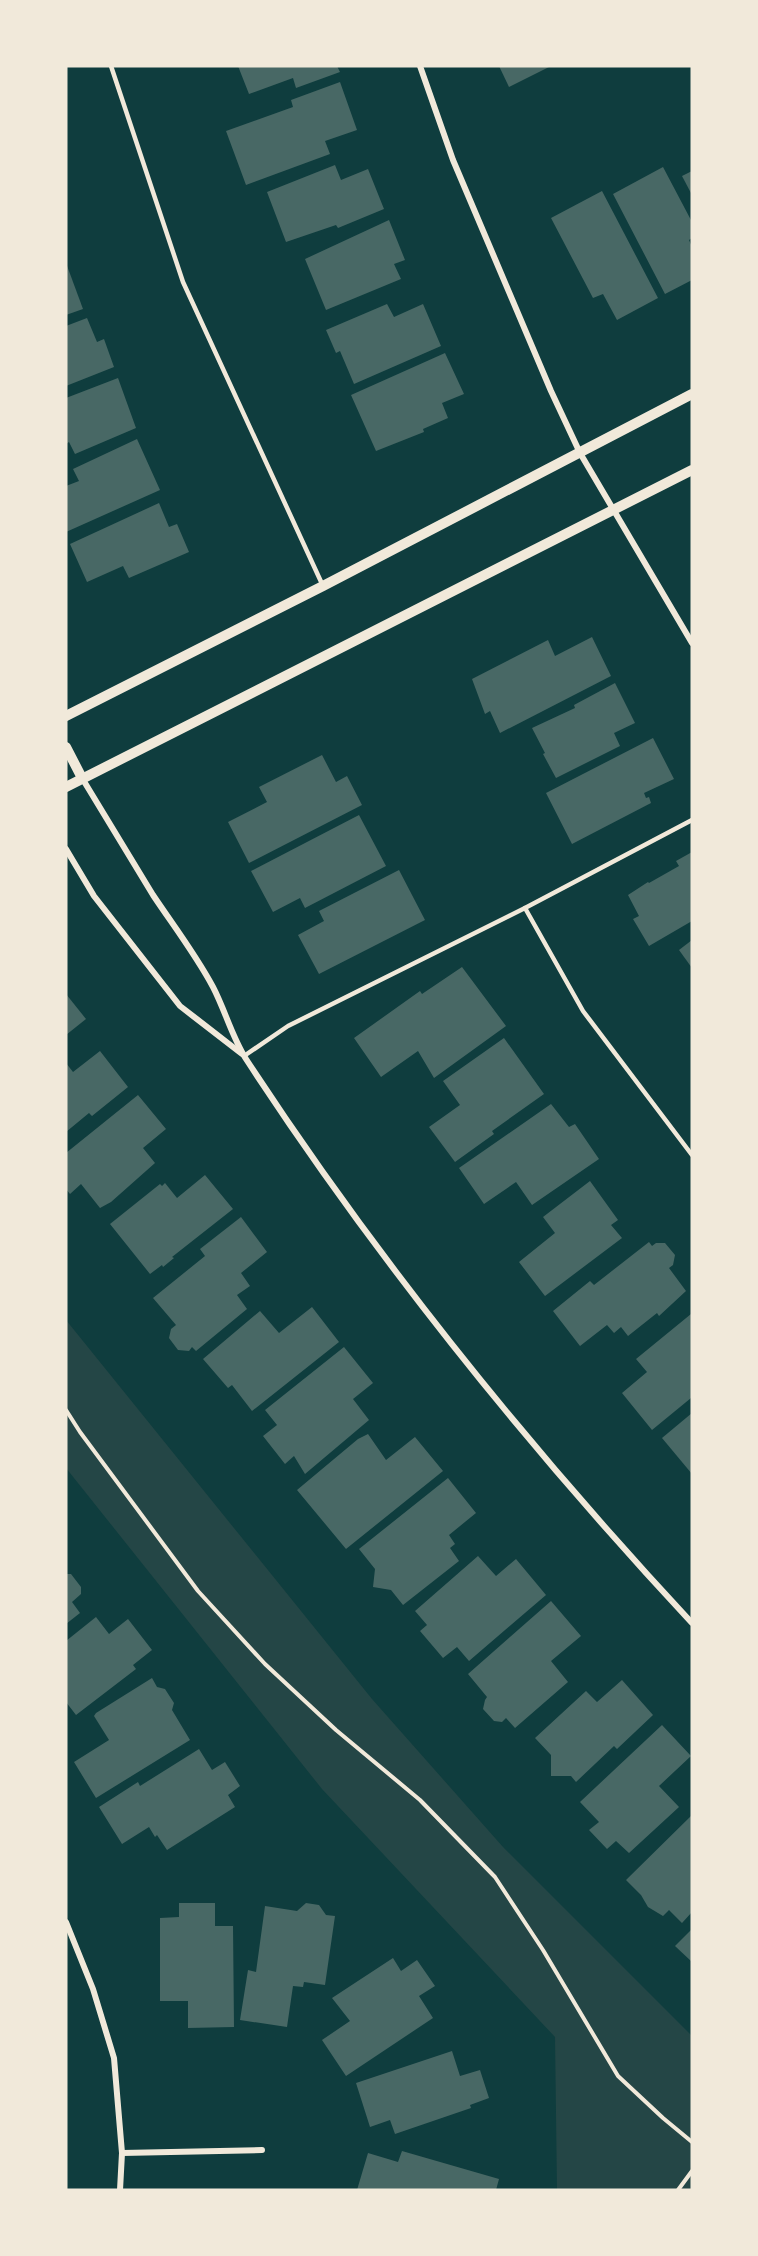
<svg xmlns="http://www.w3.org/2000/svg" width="758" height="2256" font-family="'Sofia Sans Condensed',sans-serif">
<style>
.green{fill:#244646}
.building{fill:#486865}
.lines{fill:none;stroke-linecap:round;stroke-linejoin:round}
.path{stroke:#f1e9da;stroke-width:4}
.service{stroke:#f1e9da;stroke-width:4.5}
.minor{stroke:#f1e9da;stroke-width:6}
.tertiary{stroke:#f1e9da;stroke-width:10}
</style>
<rect width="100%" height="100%" fill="#0f3d3e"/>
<path class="green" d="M66,1320L372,1699L503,1847L692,2036V2190H557L555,2037L322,1789L66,1468Z"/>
<g class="building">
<path d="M238,66H337L340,72L296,88L293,78L249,94Z"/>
<path d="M499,66H551L509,87Z"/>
<path d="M340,82L357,130L325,141L330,154L246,185L226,131L293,107L291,100Z"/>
<path d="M335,165L341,180L368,169L384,209L338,228L336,225L286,242L267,192Z"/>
<path d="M663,167L692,222V238L689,240L692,247V280L665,294L613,194Z"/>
<path d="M692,171V195L682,176Z"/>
<path d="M602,191L658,298L617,320L603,294L593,298L551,218Z"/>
<path d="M389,220L405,260L394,264L401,279L326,310L305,259Z"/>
<path d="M66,263L83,309L66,315Z"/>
<path d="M387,304L394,317L423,304L441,346L354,384L340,351L336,353L326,330Z"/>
<path d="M87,318L97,342L104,339L114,367L66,386V326Z"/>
<path d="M445,353L464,394L442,403L448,418L423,429L424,432L376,451L351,395Z"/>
<path d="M118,378L136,428L75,454L69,442L66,444V398Z"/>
<path d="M137,439L160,490L66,532V486L79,481L73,469Z"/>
<path d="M159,503L169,527L177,524L189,552L129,578L123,566L87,582L70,544Z"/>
<path d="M592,637L611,676L500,733L490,711L485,714L472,679L548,640L555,656Z"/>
<path d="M615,683L635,723L614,733L620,746L556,778L543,754L545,753L532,728L575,708L574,705Z"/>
<path d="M653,738L674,779L644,793L646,798L649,797L651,803L572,844L546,793Z"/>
<path d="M322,755L336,782L347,776L362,805L249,863L228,822L267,802L259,787Z"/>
<path d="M359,815L386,866L305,908L300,898L273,912L251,871Z"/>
<path d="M692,852V921L649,946L633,919L639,916L628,895L648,882L649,883L679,866L676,861Z"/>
<path d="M399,870L425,920L319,974L298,935L324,921L319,911Z"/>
<path d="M692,940V968L679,950Z"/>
<path d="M462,967L506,1026L434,1078L418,1051L381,1077L354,1038L420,991L422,994Z"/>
<path d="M66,994L86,1019L66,1035Z"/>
<path d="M504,1038L544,1094L492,1131L494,1134L455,1162L429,1127L460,1105L443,1081Z"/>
<path d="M100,1051L128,1087L92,1116L89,1113L66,1132V1063L73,1072Z"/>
<path d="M138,1095L166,1129L143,1148L155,1163L111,1202L100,1208L81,1184L70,1194L66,1189V1153Z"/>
<path d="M551,1104L569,1127L575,1124L599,1159L532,1205L516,1182L484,1204L459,1168Z"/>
<path d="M205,1175L233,1209L172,1257L174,1258L163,1267L162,1265L150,1274L110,1224L160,1184L162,1186L165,1183L177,1198Z"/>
<path d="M590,1181L618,1220L611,1225L622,1238L545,1296L519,1262L555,1233L543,1217Z"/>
<path d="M241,1217L267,1252L241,1273L250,1286L237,1295L247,1309L196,1351L192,1347L189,1351L178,1350L169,1338L171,1329L176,1325L153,1298L205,1256L200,1249Z"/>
<path d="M649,1242L652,1246L656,1243H665L675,1255L673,1265L669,1268L686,1291L659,1316L657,1313L628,1336L621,1327L614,1333L607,1325L580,1346L553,1311L590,1281L594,1285Z"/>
<path d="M312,1307L339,1342L252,1411L232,1385L228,1388L203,1359L260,1311L279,1333Z"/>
<path d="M691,1314V1398L652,1430L622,1393L647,1372L636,1359Z"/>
<path d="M344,1347L373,1383L353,1399L369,1420L305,1474L294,1456L285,1464L263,1436L277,1425L265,1410Z"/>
<path d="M692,1413V1474L662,1438Z"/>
<path d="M368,1434L386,1460L415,1437L443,1471L346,1549L297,1490L358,1439Z"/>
<path d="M448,1478L476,1513L449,1535L455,1544L450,1548L459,1561L403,1605L391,1590L373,1587L375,1569L359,1549Z"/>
<path d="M478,1556L496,1576L516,1559L546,1595L469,1661L457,1647L443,1658L420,1631L427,1625L415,1611Z"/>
<path d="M66,1574H71L81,1587V1594L72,1602L80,1613L66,1624Z"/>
<path d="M551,1601L581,1636L551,1661L568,1682L515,1728L506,1718L502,1722L494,1721L483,1709L485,1700L487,1697L468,1674Z"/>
<path d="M96,1617L109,1634L128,1619L152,1650L133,1665L136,1669L76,1715L66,1702V1641Z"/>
<path d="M152,1678L157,1687L165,1689L174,1703L172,1710L190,1740L96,1798L74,1762L109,1740L94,1716L96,1713Z"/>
<path d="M622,1680L653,1715L617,1749L614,1746L576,1782L571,1776H551V1755L535,1738L586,1691L597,1702Z"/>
<path d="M662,1725L691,1756L659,1786L679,1807L629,1853L616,1841L607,1849L589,1830L599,1822L580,1802Z"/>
<path d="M199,1749L212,1770L225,1762L240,1786L228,1795L235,1807L167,1850L157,1835L155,1837L149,1827L122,1844L99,1807L138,1782L140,1786Z"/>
<path d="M692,1815V1912L682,1923L669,1910L663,1916L648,1907L641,1895L626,1880Z"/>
<path d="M179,1903H215V1926H233L234,2027L188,2028V2001H160V1918L179,1917Z"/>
<path d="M306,1903L319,1905L326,1915L335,1916L325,1985L304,1982L303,1987L293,1986L287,2027L240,2020L248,1970L256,1972L265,1906L297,1911Z"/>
<path d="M692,1929V1962L675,1946Z"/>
<path d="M393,1958L401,1971L417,1960L435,1986L419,1996L433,2018L346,2076L322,2040L350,2021L332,1998Z"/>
<path d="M452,2051L460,2076L480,2070L489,2098L470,2105L471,2108L395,2134L390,2120L370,2127L356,2083Z"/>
<path d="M402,2151L499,2179L496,2190H357L368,2153L398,2162Z"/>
</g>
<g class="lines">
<g class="path">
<path d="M66,1410L80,1432L198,1591L265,1664L336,1730L420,1800L495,1877L543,1950L618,2076L663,2118L692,2142"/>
<path d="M678,2190L692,2171"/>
</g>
<g class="service">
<path d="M111,66L183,282L323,586"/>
<path d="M525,908L583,1011L692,1155"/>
<path d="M244,1056L288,1026L525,908L692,820"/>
</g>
<g class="minor">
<path d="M420,66L453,160L551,391L580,453L692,643"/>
<path d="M82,778C106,817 129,856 153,895C173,925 196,955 213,987C225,1010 232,1037 246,1059C376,1258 530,1449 692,1623"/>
<path d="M66,849L94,896L180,1006L242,1054"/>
<path d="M66,1922L93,1989L114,2058L122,2153L120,2190"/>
<path d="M122,2153L262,2150"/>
</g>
<g class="tertiary">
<path d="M66,716L323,586L692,394"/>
<path d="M66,747L82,778"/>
<path d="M66,787L692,470"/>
</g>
</g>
<rect width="758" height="2256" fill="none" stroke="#f1e9da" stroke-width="135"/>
</svg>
